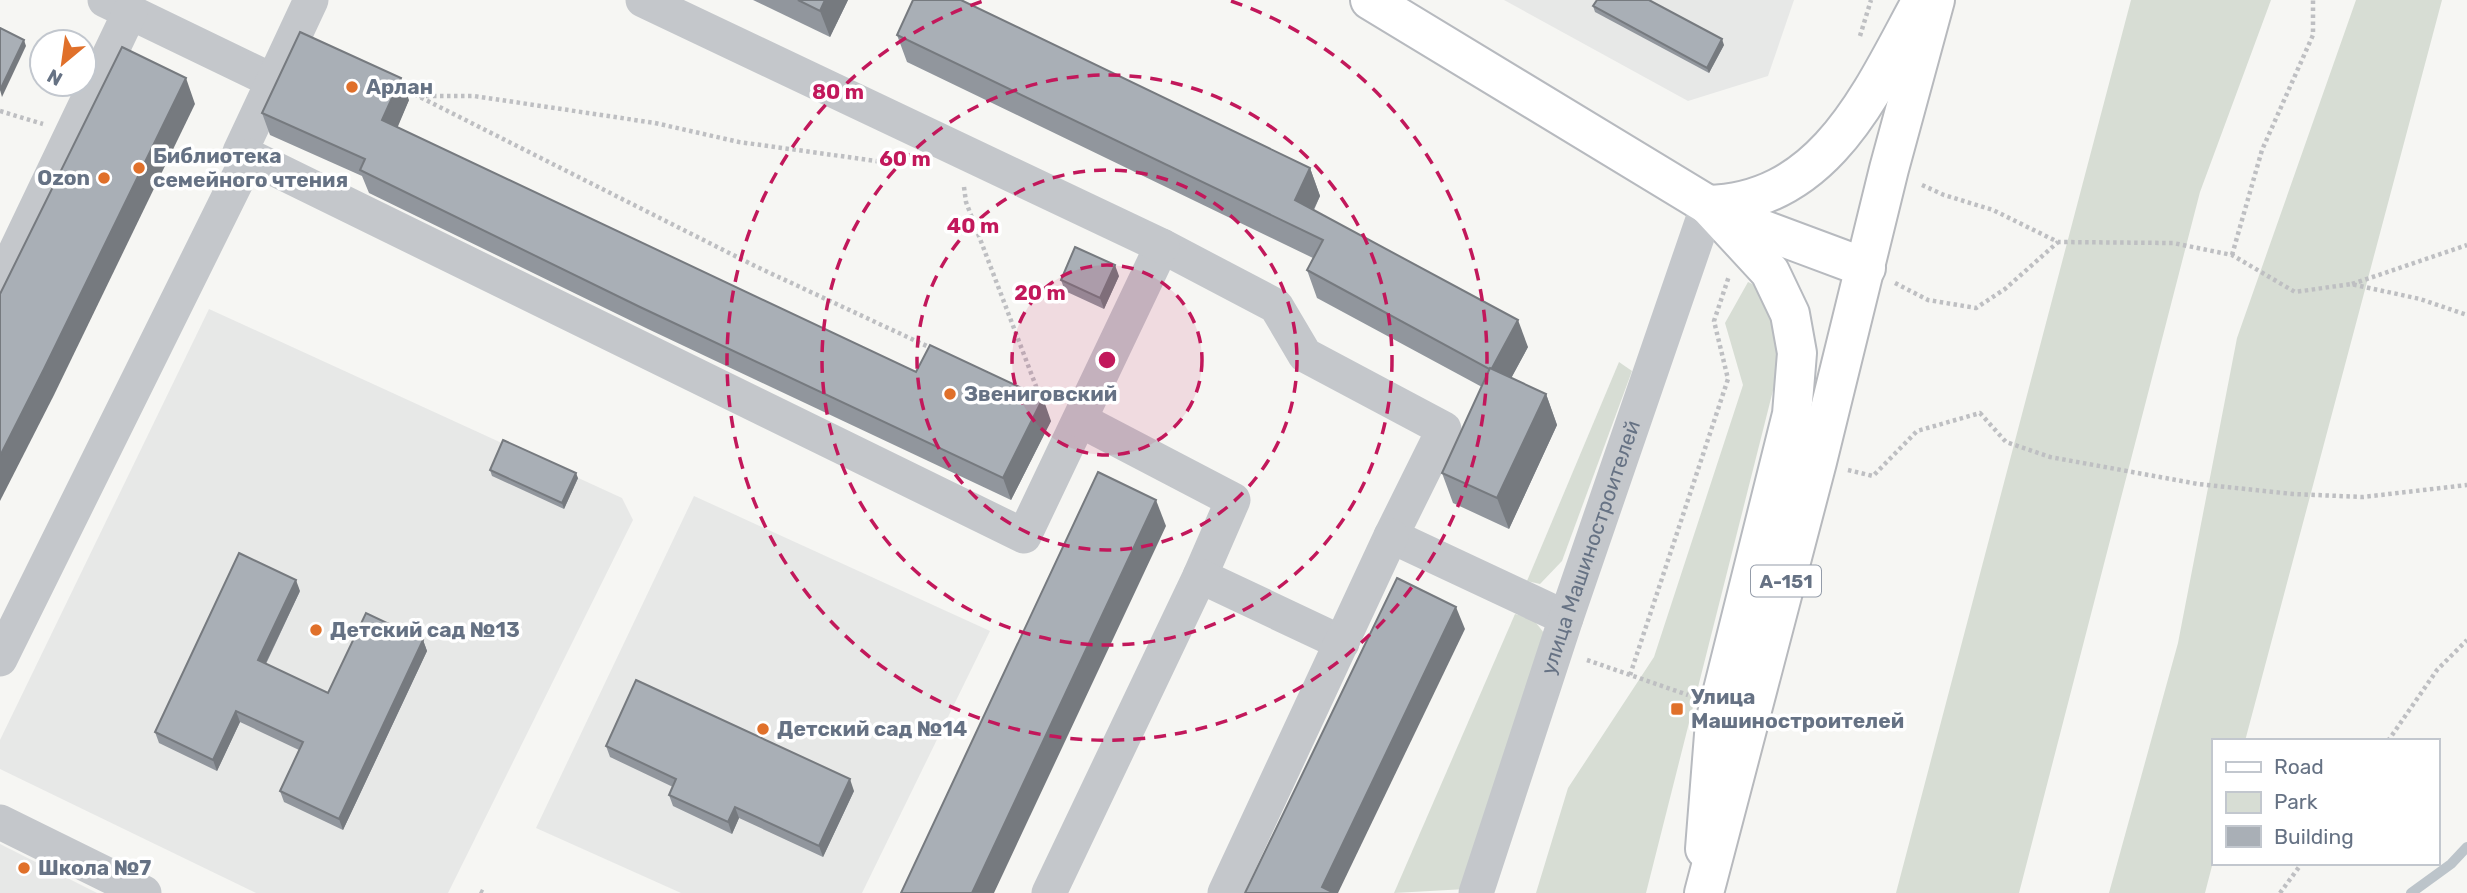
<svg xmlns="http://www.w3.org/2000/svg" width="2467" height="893" font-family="Rubik,sans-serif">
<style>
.built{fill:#e7e8e7}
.green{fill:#d7ddd4}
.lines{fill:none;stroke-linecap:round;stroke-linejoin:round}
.stream{stroke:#bcc4ca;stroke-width:10}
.major-casing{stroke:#b7babf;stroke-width:42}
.highway-casing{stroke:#b7b9bd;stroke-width:42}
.path{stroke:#bebfc2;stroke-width:4.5;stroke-dasharray:3.5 3.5;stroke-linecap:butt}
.minor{stroke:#c4c7cb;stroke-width:35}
.major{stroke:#fff;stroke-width:38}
.highway{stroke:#fff;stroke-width:38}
.wall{fill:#91969d}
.shaded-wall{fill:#767a7f}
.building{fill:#a9afb6;stroke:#767a7f;stroke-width:2}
.ring{fill:none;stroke:#c2185b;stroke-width:3.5;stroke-dasharray:12 9}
.poi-dot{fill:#e0702a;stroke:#fff;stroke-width:2.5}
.labels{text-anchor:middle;stroke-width:7;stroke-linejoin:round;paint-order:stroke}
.shield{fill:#fff;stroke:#949ca9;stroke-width:2}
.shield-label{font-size:19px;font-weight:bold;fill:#667284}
.poi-label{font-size:21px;font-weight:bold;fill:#667284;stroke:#fff;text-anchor:start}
.street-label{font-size:21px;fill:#667284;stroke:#fff}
.centre{fill:#c2185b;stroke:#fff;stroke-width:3.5}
.ring-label{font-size:21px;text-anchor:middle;font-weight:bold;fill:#c2185b;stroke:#fff;stroke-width:7;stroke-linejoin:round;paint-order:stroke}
</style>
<rect width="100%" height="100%" fill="#f6f6f3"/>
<g class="built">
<path d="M1504,0H1794L1768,76L1688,101Z"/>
<path d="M209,309L622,498L633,520L448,893H256L0,769V740Z"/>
<path d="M694,496L990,631L862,893H681L536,828Z"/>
<path d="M0,844L97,893H0Z"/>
</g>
<g class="green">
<path d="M2131,0H2271L2200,192L2019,893H1896Z"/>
<path d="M2356,0H2442L2245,741H2213V862L2205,893H2109L2178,643L2237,338Z"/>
<path d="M1748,282L1759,287L1783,351L1646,893H1536L1568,788L1654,657L1743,385L1725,323Z"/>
<path d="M1619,362L1632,371L1562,561L1540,584L1527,581Z"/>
<path d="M1515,614L1533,619L1544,633L1466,889L1394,893Z"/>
</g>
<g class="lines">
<path class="stream" d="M2411,893L2451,864L2467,847"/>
<defs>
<g id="major">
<path d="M1370,0L1708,205L1748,224L1866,268"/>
<path d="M1708,205C1827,202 1873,89 1922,0"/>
<path d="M1705,849L1715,722L1792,414L1797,353L1790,314L1770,272L1708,205"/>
</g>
<path id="highway" d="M1704,893L1817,462L1889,169L1935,0"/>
</defs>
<use href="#major" class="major-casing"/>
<use href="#highway" class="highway-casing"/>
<g class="path">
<path d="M1860,36L1871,0"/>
<path d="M402,88L755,266L931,348"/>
<path d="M419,96H474L655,123L739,142L898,164L905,162"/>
<path d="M0,111L43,124"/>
<path d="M1922,185L1944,195L1993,210L2058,242L2173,243L2232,255L2295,292L2351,284L2420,299L2467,315"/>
<path d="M964,187L966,202L1042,402"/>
<path d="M2232,255L2262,150L2313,35V0"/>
<path d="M1895,283L1928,300L1976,308L2005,289L2058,242"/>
<path d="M2352,284L2467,245"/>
<path d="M1848,470L1873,476L1917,431L1980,413L2006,442L2050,457L2198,484L2293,494L2363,497L2467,485"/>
<path d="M1587,660L1688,695"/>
<path d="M1630,675L1728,379L1714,321L1729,276"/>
<path d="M2388,741L2437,670L2467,640"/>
<path d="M480,891L484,893"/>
<path d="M2280,893L2302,863"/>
</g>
<g class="minor">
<path d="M105,0L273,81"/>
<path d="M311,0L240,152L1024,536L1162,246L1276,306L1305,355L1444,429L1391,536L1566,618"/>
<path d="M643,0L1162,246"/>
<path d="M0,284L130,12"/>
<path d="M1080,420L1233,500L1200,576"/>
<path d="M0,659L249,156"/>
<path d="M0,822L144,893"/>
<path d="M1049,893L1200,576L1342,643"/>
<path d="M1225,893L1391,536"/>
<path id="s1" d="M1476,893L1566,618L1708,205"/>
</g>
<use href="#major" class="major"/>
<use href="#highway" class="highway"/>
</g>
<g class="wall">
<path d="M753,0H848L830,37Z"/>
<path d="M1593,6L1724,45L1709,73L1595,12Z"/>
<path d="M897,35L1310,168L1320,196L1314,210L1528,347L1511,378L1546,394L1557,425L1509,529L1453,503L1442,473L1482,387L1317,298L1307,270L1313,258L907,62Z"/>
<path d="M409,100L397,127L916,372L1051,421L1011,500L648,329L369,193L362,176L270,135L262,113Z"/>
<path d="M1119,276L1104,309L1065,291L1061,280Z"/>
<path d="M490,470L578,478L564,509L492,476Z"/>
<path d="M300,591L266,664L328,693L423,640L427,651L343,830L284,802L280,791L299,750L240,722L217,771L159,743L155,732Z"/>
<path d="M606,746L854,791L823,857L739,818L732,834L673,806L669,795L673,787L610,757Z"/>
</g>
<g class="shaded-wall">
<path d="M825,0H848L830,37L820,11Z"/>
<path d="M1722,39L1724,45L1709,73L1707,68Z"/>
<path d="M24,40L26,46L2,97L0,90Z"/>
<path d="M186,78L195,104L54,395L0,501V456Z"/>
<path d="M401,78L409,100L391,143L382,120Z"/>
<path d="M1310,168L1320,196L1305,227L1295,200Z"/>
<path d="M1115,265L1119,276L1104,309L1100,298Z"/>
<path d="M1518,320L1528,347L1501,397L1491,370Z"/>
<path d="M1546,394L1557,425L1509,529L1497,498Z"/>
<path d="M1043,398L1051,421L1011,500L1003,478Z"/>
<path d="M576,473L578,478L564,509L562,503Z"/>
<path d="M1156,500L1166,526L994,893H972Z"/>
<path d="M296,580L300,591L262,671L258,660Z"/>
<path d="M1456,607L1465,629L1338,893H1324L1322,887Z"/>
<path d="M423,640L427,651L343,830L339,819Z"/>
<path d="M236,711L240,722L217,771L213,760Z"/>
<path d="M850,779L854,791L823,857L819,846Z"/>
<path d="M735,807L739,818L732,834L728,822Z"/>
</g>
<g class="building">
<path d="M798,0H825L820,11Z"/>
<path d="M913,0H961L1310,168L1295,200L1518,320L1491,370L1307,270L1323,240L897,35Z"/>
<path d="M1597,0H1649L1722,39L1707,68L1593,6Z"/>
<path d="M0,28L24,40L0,90Z"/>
<path d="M300,32L401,78L382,120L916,372L930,345L1043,398L1003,478L640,307L360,170L365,159L262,113Z"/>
<path d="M122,47L186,78L44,369L0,456V294Z"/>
<path d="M1075,247L1115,265L1100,298L1061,280Z"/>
<path d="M1490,368L1546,394L1497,498L1442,473Z"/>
<path d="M503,440L576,473L562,503L490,470Z"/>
<path d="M1098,472L1156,500L972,893H901Z"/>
<path d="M239,553L296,580L258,660L328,693L366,613L423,640L339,819L280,791L303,742L236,711L213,760L155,732Z"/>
<path d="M1397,578L1456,607L1322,887L1334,893H1245Z"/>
<path d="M636,680L850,779L819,846L735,807L728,822L669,795L676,779L606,746Z"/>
</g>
<circle cx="1107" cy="360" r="95" fill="#c2185b" fill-opacity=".12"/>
<g class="ring">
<circle cx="1107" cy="360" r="95"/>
<circle cx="1107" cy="360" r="190"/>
<circle cx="1107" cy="360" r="285"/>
<path d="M1231 1A380 380 0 1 1 983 1"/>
</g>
<g class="poi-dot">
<circle cx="352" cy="87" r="7"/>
<circle cx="139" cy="168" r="7"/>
<circle cx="104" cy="178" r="7"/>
<circle cx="950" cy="394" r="7"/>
<circle cx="316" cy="630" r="7"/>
<rect x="1670" y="702" width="14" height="14" rx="3.5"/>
<circle cx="763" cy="729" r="7"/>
<circle cx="24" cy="868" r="7"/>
</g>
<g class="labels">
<rect class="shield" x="1751" y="565.5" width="70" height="31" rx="5"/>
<g class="shield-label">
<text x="1786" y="588">А-151</text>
</g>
<g class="poi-label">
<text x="366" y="94">Арлан</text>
<text x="153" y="163">Библиотека<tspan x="153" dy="24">семейного чтения</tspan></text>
<text x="90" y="185" text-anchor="end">Ozon</text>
<text x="964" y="401">Звениговский</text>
<text x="330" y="637">Детский сад №13</text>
<text x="1691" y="704">Улица<tspan x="1691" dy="24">Машиностроителей</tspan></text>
<text x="777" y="736">Детский сад №14</text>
<text x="38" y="875">Школа №7</text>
</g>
<g class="street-label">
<text dy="7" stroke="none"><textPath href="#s1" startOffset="364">улица Машиностроителей</textPath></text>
</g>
</g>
<circle cx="1107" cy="360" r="10" class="centre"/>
<g class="ring-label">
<text x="838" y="99">80 m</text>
<text x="905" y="166">60 m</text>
<text x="973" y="233">40 m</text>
<text x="1040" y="300">20 m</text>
</g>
<rect x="2212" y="739" width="228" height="126" fill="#ffffff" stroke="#c2c7ce" stroke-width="2"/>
<rect x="2226" y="762" width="35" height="10" fill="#ffffff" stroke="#c2c7ce" stroke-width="2"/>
<text x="2274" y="774" font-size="21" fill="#667284">Road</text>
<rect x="2226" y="792" width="35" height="21" fill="#d7ddd4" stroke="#c2c7ce" stroke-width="2"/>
<text x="2274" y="809" font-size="21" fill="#667284">Park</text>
<rect x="2226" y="826" width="35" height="21" fill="#a9afb6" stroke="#c2c7ce" stroke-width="2"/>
<text x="2274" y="844" font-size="21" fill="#667284">Building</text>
<g transform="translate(63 63) rotate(209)"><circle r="33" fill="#ffffff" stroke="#c2c7ce" stroke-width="2"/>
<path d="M0-5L12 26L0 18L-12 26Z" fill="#e0702a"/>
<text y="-10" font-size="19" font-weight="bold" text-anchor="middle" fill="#667284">N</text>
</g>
</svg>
